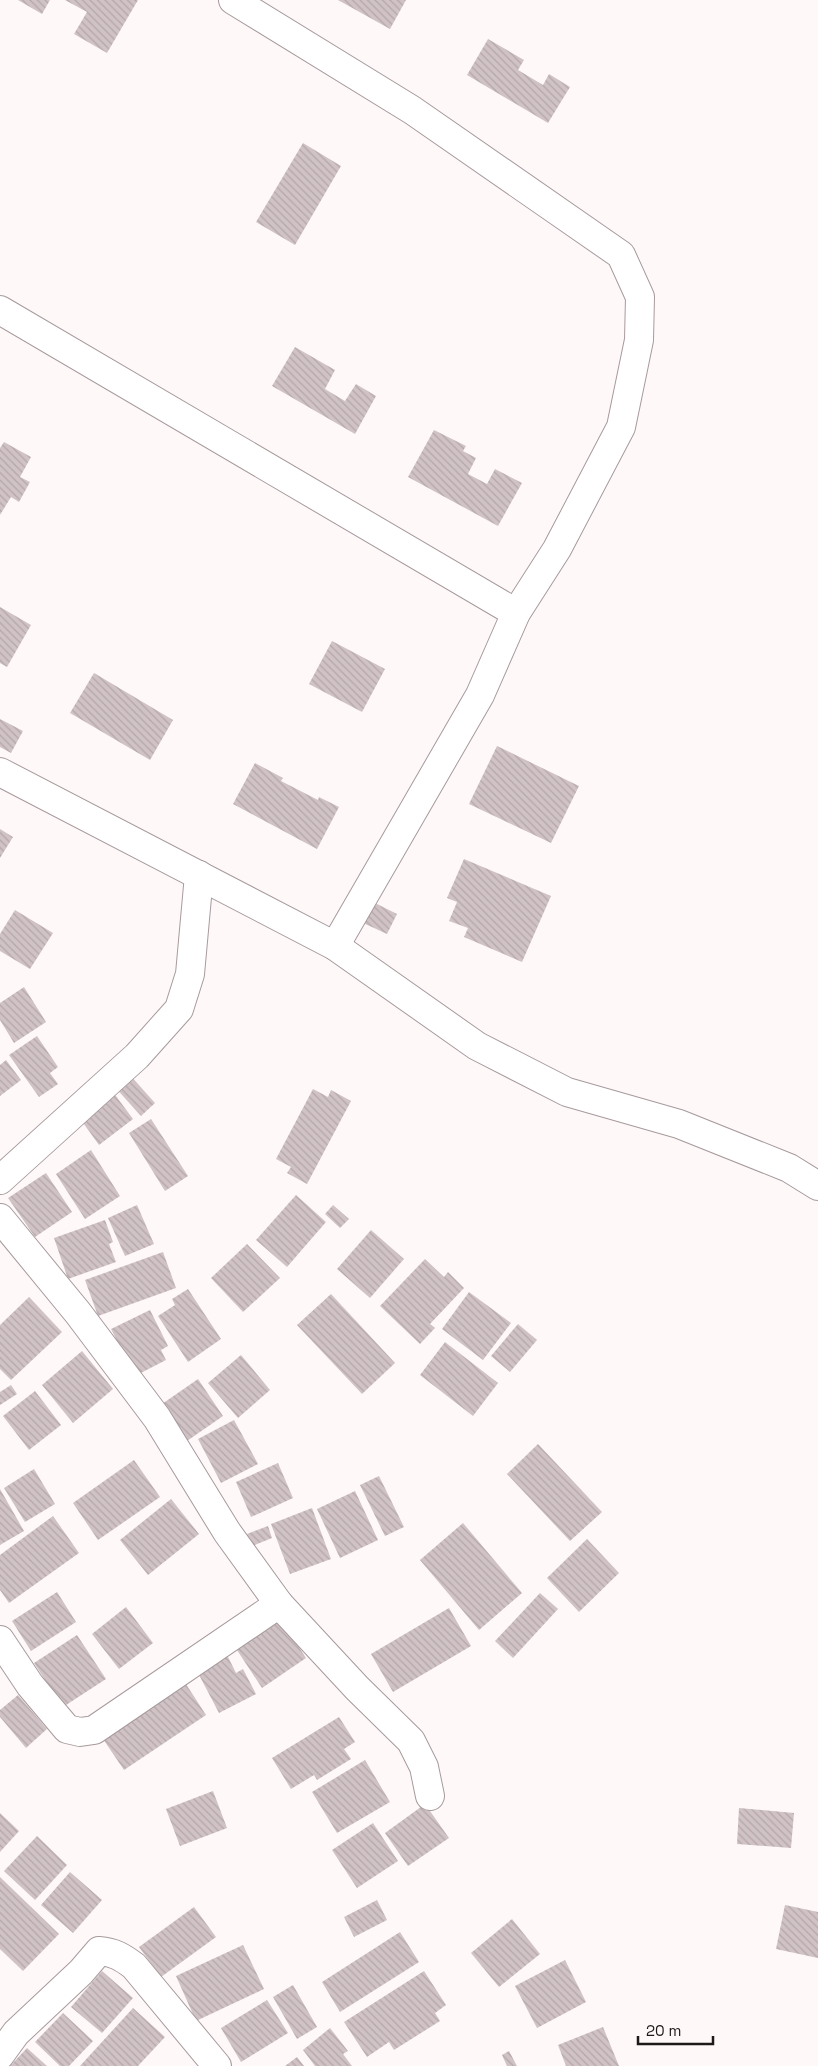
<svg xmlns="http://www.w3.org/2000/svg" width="818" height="2066" font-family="'Space Grotesk',sans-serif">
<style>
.building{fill:url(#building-back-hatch)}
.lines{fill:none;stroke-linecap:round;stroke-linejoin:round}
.minor-casing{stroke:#a79a9c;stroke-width:30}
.minor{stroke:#fff;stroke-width:28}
</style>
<defs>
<pattern id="building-back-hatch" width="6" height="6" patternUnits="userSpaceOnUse" patternTransform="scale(1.25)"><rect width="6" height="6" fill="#d1c3c5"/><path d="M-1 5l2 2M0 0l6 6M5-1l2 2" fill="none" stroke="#b3a7a9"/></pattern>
</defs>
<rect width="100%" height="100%" fill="#fef8f9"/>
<g class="building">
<path d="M18,0H50L42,14Z"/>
<path d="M65,0H138L107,53L74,34L87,12Z"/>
<path d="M338,0H406L390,29Z"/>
<path d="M488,39L524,60L518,70L543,85L549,74L570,87L548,123L467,75Z"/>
<path d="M303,143L341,166L295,245L256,222Z"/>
<path d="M295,347L335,370L325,389L345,401L356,384L376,396L355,434L272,386Z"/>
<path d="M434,430L466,446L463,451L476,458L468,474L487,484L495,469L522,483L498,526L408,477Z"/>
<path d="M4,442L31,457L20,477L30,482L19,502L11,497L0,515V448Z"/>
<path d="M0,607L31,625L7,667L0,663Z"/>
<path d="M332,641L385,669L362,712L309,684Z"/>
<path d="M94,673L173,720L150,760L70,713Z"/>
<path d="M0,719L23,731L11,753L0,747Z"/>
<path d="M497,746L579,786L551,843L469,804Z"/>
<path d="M255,763L283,778L281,781L318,800L319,797L339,807L317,849L233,804Z"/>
<path d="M0,829L13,837L0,858Z"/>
<path d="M464,859L551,896L522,962L464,937L468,928L449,921L457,902L447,898Z"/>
<path d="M371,901L397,914L387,934L361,922Z"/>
<path d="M15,910L53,933L30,969L0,951V934Z"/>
<path d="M24,987L46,1022L14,1043L0,1020V1003Z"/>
<path d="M37,1036L58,1067L50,1073L58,1084L39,1097L9,1055Z"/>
<path d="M6,1060L21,1080L0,1096V1065Z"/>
<path d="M128,1073L155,1103L141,1116L114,1086Z"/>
<path d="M110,1088L133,1119L99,1145L76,1113Z"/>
<path d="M313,1089L328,1097L331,1090L351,1101L307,1184L287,1173L291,1167L276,1159Z"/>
<path d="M151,1119L188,1176L165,1191L129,1133Z"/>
<path d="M91,1150L120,1196L85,1219L56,1174Z"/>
<path d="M46,1173L72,1212L35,1237L8,1198Z"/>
<path d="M296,1195L326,1222L287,1267L256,1240Z"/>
<path d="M137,1205L154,1244L125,1256L108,1218Z"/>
<path d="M333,1205L349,1219L340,1228L325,1214Z"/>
<path d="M105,1220L113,1242L109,1244L116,1262L68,1279L54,1238Z"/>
<path d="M371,1230L404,1259L370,1298L337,1269Z"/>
<path d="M247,1244L280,1278L243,1312L211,1278Z"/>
<path d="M163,1252L176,1288L98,1316L85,1280Z"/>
<path d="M425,1259L444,1277L448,1272L464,1288L430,1324L435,1328L420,1344L380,1306Z"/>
<path d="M188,1289L221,1339L188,1362L158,1316L175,1305L172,1299Z"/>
<path d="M469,1292L511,1323L483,1360L442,1329Z"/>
<path d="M331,1294L395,1363L362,1394L297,1325Z"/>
<path d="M29,1297L62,1332L11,1380L0,1369V1325Z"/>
<path d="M150,1310L168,1346L161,1350L166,1360L135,1376L111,1329Z"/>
<path d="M518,1324L537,1340L510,1372L491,1356Z"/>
<path d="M445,1342L498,1383L473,1416L420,1375Z"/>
<path d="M82,1351L113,1389L73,1423L42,1385Z"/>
<path d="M241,1355L270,1390L238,1418L208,1383Z"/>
<path d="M198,1379L223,1416L187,1441L162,1404Z"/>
<path d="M11,1385L17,1394L0,1405V1392Z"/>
<path d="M35,1391L61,1425L29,1450L3,1416Z"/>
<path d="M234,1420L258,1464L221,1483L198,1439Z"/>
<path d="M538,1444L602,1512L570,1541L507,1474Z"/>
<path d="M134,1460L160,1497L98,1540L73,1503Z"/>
<path d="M278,1463L293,1498L251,1517L236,1482Z"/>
<path d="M34,1469L55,1504L25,1522L4,1488Z"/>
<path d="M379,1476L404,1527L385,1536L360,1485Z"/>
<path d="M0,1489L24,1531L0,1545Z"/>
<path d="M355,1491L378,1540L340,1558L317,1509Z"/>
<path d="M171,1499L199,1534L148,1575L120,1540Z"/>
<path d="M312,1508L331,1559L290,1574L271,1524Z"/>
<path d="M53,1516L79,1553L9,1603L0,1590V1555Z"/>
<path d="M463,1523L522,1593L479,1630L420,1560Z"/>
<path d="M268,1526L272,1538L252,1546L247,1534Z"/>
<path d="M587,1539L619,1573L579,1612L547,1578Z"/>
<path d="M57,1592L76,1622L31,1651L12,1621Z"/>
<path d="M540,1593L558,1609L513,1658L495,1641Z"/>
<path d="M126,1607L153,1643L119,1669L92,1634Z"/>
<path d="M449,1608L471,1646L393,1692L371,1654Z"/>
<path d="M281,1620L306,1658L262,1688L237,1650Z"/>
<path d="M77,1635L106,1679L63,1707L34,1663Z"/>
<path d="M227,1655L236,1673L243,1669L256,1694L219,1713L197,1671Z"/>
<path d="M184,1681L206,1715L124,1770L101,1736Z"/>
<path d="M18,1695L47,1729L26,1748L0,1717V1710Z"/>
<path d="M339,1717L355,1742L344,1749L351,1759L317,1780L314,1775L291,1789L272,1758Z"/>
<path d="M365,1760L390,1802L337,1833L312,1792Z"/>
<path d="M213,1791L227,1828L180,1846L166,1809Z"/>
<path d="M425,1804L449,1838L408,1866L385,1833Z"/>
<path d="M739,1808L794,1813L791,1848L737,1844Z"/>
<path d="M0,1813L19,1831L0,1852Z"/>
<path d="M373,1823L398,1861L357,1888L332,1850Z"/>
<path d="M37,1836L67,1865L35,1900L4,1871Z"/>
<path d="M70,1872L102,1900L73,1933L41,1905Z"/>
<path d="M0,1877L59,1934L23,1971L0,1949Z"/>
<path d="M377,1900L387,1920L354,1937L344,1917Z"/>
<path d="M785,1905L818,1912V1958L776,1949Z"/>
<path d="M194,1907L216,1937L161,1977L139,1947Z"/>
<path d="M512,1919L540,1954L499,1987L471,1953Z"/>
<path d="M400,1932L419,1962L340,2012L322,1982Z"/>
<path d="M243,1945L264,1989L196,2021L176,1976Z"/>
<path d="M565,1960L586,2002L537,2028L515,1986Z"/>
<path d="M102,1971L133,1998L102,2033L71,2007Z"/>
<path d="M424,1971L446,2005L435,2013L440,2021L394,2050L389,2042L367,2057L344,2022Z"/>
<path d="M293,1985L317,2027L297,2039L273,1997Z"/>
<path d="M267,2000L288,2033L241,2062L221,2028Z"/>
<path d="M133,2008L165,2037L138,2066H80Z"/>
<path d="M63,2013L93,2041L69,2066H60L35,2042Z"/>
<path d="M603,2027L619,2066H566L558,2045Z"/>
<path d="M330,2028L348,2051L343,2054L352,2066H315L303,2050Z"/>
<path d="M27,2048L47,2066H10Z"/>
<path d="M509,2051L517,2066H507L502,2055Z"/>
<path d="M297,2057L304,2066H285Z"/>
</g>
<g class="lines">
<defs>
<g id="minor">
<path d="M233,0L412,110L621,255L640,297L639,340L621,427L557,549L516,613L480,695L335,946"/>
<path d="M0,310L516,613"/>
<path d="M0,772L335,946L477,1046L567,1092L679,1124L789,1168L818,1186"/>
<path d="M0,1180L137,1056L179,1009L190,974L199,875"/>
<path d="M0,1218L78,1313L157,1418L227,1532L279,1604L357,1688L411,1741L424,1767L430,1796"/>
<path d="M0,1640L30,1685L67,1729L80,1732L94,1730L279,1604"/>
<path d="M0,2055L16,2033L81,1972L99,1951C114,1952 122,1957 134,1966L217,2066"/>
</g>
</defs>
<use href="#minor" class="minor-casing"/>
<use href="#minor" class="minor"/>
</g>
<path d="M638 2036v8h75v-8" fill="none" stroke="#1d1919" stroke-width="2.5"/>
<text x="646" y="2036" font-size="15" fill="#1d1919" stroke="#fef8f9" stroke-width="4" paint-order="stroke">20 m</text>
</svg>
